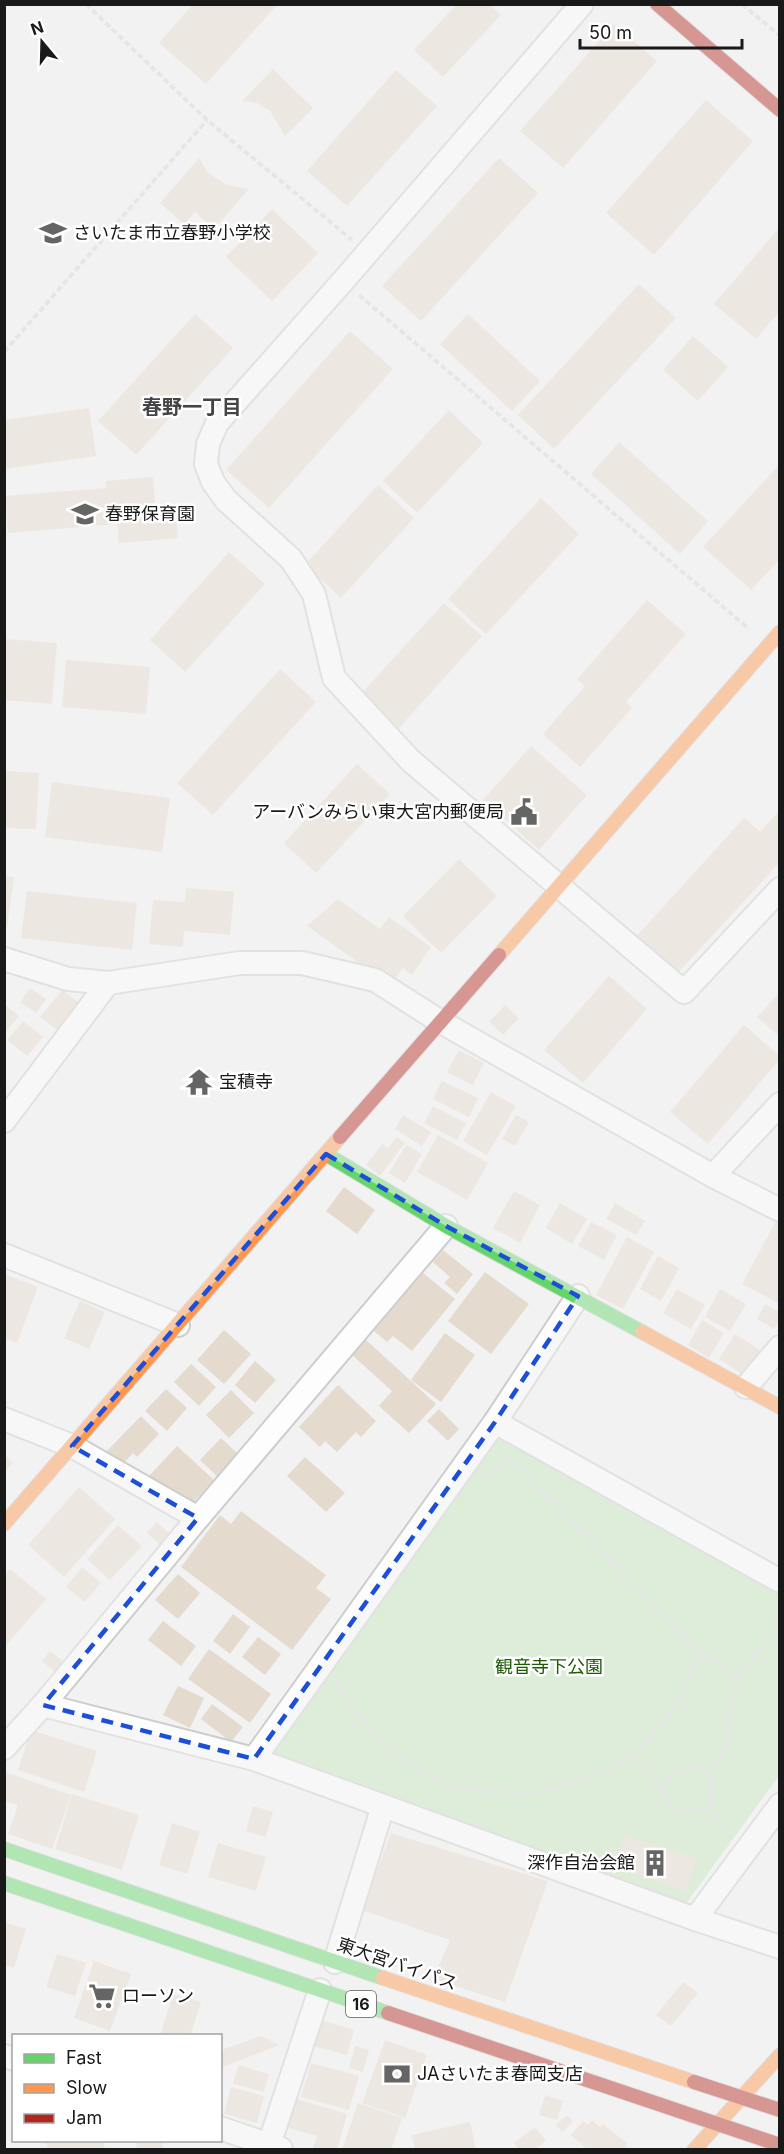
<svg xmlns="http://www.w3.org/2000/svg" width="784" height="2154" font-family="Inter,'Noto Sans JP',sans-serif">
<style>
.green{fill:#c5e6bc}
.building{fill:#e4dacd}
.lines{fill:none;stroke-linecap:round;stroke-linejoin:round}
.street-casing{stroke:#cdcdce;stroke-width:26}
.fast-casing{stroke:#cdcdce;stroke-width:16}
.slow-casing{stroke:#cdcdce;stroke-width:16}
.jam-casing{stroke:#cdcdce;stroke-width:16}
.path{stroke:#d8d8d8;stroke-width:4;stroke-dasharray:6 3;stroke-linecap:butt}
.street{stroke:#fdfdfd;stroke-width:22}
.fast{stroke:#63d668;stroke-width:14}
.slow{stroke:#ff974d;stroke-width:14}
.jam{stroke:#b3261e;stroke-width:14}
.marked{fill:none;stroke:#1d4ed8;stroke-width:4.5;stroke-dasharray:12 8;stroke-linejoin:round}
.labels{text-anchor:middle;stroke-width:5;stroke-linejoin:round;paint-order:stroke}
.shield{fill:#fff;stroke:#5e5e5f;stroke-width:1.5}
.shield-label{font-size:16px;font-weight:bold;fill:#19191a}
.poi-label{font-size:18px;fill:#19191a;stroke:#fff;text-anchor:start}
.park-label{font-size:18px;fill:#1e5a04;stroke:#fff}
.street-label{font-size:18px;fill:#19191a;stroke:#fff}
.neighbourhood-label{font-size:20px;font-weight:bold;fill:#444446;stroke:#fff}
</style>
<rect width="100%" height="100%" fill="#f2f2f2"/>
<path class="green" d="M499,1435L779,1594V1776L685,1905L269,1752Z"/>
<g class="building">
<path d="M457,4H489L501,15L443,77L414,50Z"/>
<path d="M192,5H277L206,84L159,43Z"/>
<path d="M614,24L657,61L563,168L520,131Z"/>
<path d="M273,69L313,108L285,136L270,111L257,103L242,101Z"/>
<path d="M396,70L437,106L347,206L307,171Z"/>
<path d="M706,100L753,141L654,255L606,213Z"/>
<path d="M199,158L208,173L227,185L249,189L214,229L195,212L184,224L160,203Z"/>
<path d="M499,158L538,193L421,321L382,286Z"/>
<path d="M272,209L318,253L272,301L226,257Z"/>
<path d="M780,227V311L756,339L714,304Z"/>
<path d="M639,284L676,318L554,449L518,415Z"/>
<path d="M195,314L233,348L136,455L98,421Z"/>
<path d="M468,314L540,381L512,411L440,344Z"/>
<path d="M350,331L393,369L269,508L226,470Z"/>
<path d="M693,336L728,367L698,401L663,370Z"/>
<path d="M89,408L96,456L4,469V420Z"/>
<path d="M449,410L483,443L417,513L383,481Z"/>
<path d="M619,442L708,521L680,554L591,474Z"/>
<path d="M780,464V559L751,590L703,547Z"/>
<path d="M153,477L156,512L176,511L178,538L119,543L117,524L8,533L5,496L106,488V481Z"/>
<path d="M378,485L414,518L341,598L305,565Z"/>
<path d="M541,498L579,534L486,634L448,599Z"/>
<path d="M229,552L265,584L185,672L150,640Z"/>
<path d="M647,600L686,634L626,702L632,708L580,767L543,734L585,686L577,679Z"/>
<path d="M444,603L482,636L398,729L360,695Z"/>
<path d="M4,639L57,643L52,704L4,700Z"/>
<path d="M66,660L150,667L146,714L62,707Z"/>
<path d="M280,669L316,702L213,815L177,783Z"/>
<path d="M531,746L587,795L539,850L483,800Z"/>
<path d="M357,764L390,794L316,873L284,843Z"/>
<path d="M4,771L39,773L36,829L4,828Z"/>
<path d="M52,782L170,798L162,852L45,837Z"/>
<path d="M780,810V862L676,975L635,938L744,818L760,832Z"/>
<path d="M459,859L497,896L441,953L403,916Z"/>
<path d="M4,876L14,877L7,928L4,927Z"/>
<path d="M186,888L234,892L230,935L184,931L183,947L149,944L153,900L185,902Z"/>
<path d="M27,891L137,903L132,950L21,938Z"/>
<path d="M338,899L380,929L389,917L431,947L412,975L403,968L390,985L307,926Z"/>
<path d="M609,976L647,1009L583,1083L544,1050Z"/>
<path d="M30,988L46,999L36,1013L20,1002Z"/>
<path d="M62,990L79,1003L57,1030L40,1017Z"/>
<path d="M780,992V1037L757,1017Z"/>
<path d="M4,1004L19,1016L4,1034Z"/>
<path d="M505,1005L519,1018L503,1035L489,1022Z"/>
<path d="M23,1021L43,1037L27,1056L7,1040Z"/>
<path d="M744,1025L780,1056V1059L708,1144L670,1112Z"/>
<path d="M459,1050L484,1063L473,1085L447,1072Z"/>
<path d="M442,1081L478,1098L469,1117L433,1099Z"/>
<path d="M491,1092L516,1106L487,1155L463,1141Z"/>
<path d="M433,1106L466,1123L457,1140L424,1123Z"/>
<path d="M403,1115L431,1132L422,1146L395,1129Z"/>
<path d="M516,1115L529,1122L515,1146L502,1139Z"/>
<path d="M438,1135L488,1163L467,1200L417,1172Z"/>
<path d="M397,1137L405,1143L380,1176L366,1165L382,1144L388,1148Z"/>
<path d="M406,1145L422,1154L405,1183L389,1173Z"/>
<path d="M344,1187L375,1210L357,1234L326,1211Z"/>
<path d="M514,1191L540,1205L520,1243L493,1228Z"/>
<path d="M560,1203L587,1219L572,1244L546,1228Z"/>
<path d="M615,1203L645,1221L636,1235L606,1219Z"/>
<path d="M777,1219L780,1221V1304L742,1284Z"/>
<path d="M591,1222L617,1235L604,1260L578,1246Z"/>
<path d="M627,1237L654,1252L623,1309L596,1295Z"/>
<path d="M443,1250L473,1274L457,1294L444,1283L450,1277L433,1262Z"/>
<path d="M658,1256L679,1268L661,1301L640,1289Z"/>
<path d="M485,1272L529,1304L491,1354L448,1321Z"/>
<path d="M423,1273L455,1299L412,1351L393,1336L387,1342L374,1331Z"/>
<path d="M4,1274L38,1287L17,1343L4,1338Z"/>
<path d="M677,1289L705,1305L691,1329L663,1313Z"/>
<path d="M720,1289L746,1304L730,1331L705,1317Z"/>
<path d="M80,1301L105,1312L89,1349L64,1338Z"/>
<path d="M765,1304L780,1312V1320L774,1329L757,1319Z"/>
<path d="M702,1320L724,1333L709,1358L688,1345Z"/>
<path d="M224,1330L251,1354L224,1384L197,1360Z"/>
<path d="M445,1333L475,1355L441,1402L411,1380Z"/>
<path d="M735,1334L760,1350L743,1375L719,1359Z"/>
<path d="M365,1339L436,1404L409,1433L379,1406L392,1391L351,1354Z"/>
<path d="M255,1361L276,1380L255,1403L235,1385Z"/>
<path d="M191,1364L216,1387L199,1406L174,1382Z"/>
<path d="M338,1385L376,1421L361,1437L356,1432L337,1452L325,1441L320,1447L299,1427Z"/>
<path d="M166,1389L187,1408L167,1431L145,1411Z"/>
<path d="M231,1390L254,1413L229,1438L206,1415Z"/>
<path d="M439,1409L459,1429L448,1441L427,1421Z"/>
<path d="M141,1416L159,1434L137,1457L133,1453L121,1466L106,1452Z"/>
<path d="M221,1438L239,1455L218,1477L200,1460Z"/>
<path d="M177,1446L214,1480L186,1510L149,1476Z"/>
<path d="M4,1454L13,1463L4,1472Z"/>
<path d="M305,1457L345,1493L326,1512L287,1476Z"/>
<path d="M79,1487L115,1519L64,1577L28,1545Z"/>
<path d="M241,1511L326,1575L316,1588L331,1599L292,1650L181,1567L220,1515L231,1524Z"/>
<path d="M157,1522L170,1534L160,1545L147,1533Z"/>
<path d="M118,1525L142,1546L110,1580L87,1559Z"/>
<path d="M82,1567L101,1583L85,1602L66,1587Z"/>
<path d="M10,1569L46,1599L4,1648V1575Z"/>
<path d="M178,1574L200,1593L178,1619L155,1600Z"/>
<path d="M233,1614L250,1627L230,1654L213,1641Z"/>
<path d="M163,1621L196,1646L181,1666L148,1640Z"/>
<path d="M258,1637L281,1654L265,1675L242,1657Z"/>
<path d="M209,1649L271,1694L250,1723L188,1679Z"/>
<path d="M50,1651L64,1662L55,1672L42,1661Z"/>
<path d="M178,1686L204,1698L190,1728L163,1715Z"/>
<path d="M212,1704L243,1727L231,1742L201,1719Z"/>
<path d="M31,1730L97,1751L84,1792L18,1770Z"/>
<path d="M5,1772L71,1795L52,1849L8,1834L18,1805L4,1801Z"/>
<path d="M72,1794L139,1815L122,1870L55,1849Z"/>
<path d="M253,1806L273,1812L266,1837L246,1831Z"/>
<path d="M172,1823L200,1832L187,1874L159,1865Z"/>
<path d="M391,1833L548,1881L505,2002L433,1979L450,1940L362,1910Z"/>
<path d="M624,1835L697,1859L686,1891L613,1867Z"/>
<path d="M218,1843L266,1857L256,1891L208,1877Z"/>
<path d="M4,1922L26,1929L14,1968L4,1965Z"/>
<path d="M57,1954L86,1963L75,1996L46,1987Z"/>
<path d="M94,1961L131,1974L110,2031L74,2018Z"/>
<path d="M683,1982L698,1993L671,2026L656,2015Z"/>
<path d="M173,1994L201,2002L190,2036H160Z"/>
<path d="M321,2020L354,2030L347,2055L313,2046Z"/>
<path d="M261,2036L279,2045L220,2068L224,2049Z"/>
<path d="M385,2040L427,2055L405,2118L362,2103Z"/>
<path d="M355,2046L369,2050L363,2072L349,2068Z"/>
<path d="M311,2063L359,2076L349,2110L301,2097Z"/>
<path d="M238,2065L269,2074L264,2092L233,2084Z"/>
<path d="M231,2087L264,2096L257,2123L224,2114Z"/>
<path d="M545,2095L563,2101L557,2120L539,2115Z"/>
<path d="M293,2098L347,2114L337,2150L313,2148L317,2136L285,2127Z"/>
<path d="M358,2103L402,2118L391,2150H342Z"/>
<path d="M567,2115L573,2122L562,2132L556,2125Z"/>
<path d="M592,2120L600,2127L603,2124L628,2144L624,2150H588L571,2135L583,2121L588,2125Z"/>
<path d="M470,2122L476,2150H415L412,2135Z"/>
<path d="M535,2127L546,2141L534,2150H519L514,2143Z"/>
<path d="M45,2140H103L105,2149L48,2150Z"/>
<path d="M136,2140H162L163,2150H137Z"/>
</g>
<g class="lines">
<defs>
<g id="street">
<path d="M582,4L343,281L217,423L208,444L206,464L213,482L226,500L291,559L314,594L334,678L411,761L684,992L780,889"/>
<path d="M4,959L68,979L108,983L240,963H302L375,980L441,1022L713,1176L780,1210"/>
<path d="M4,1121L108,983"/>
<path d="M713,1176L780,1104"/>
<path d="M4,1255L178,1325"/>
<path d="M746,1387L780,1347"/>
<path d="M4,1419L72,1446L198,1518"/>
<path d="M495,1422L780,1581"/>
<path d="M43,1705L254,1759L695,1919L780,1947"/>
<path d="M4,1748L43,1705L198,1518L446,1226"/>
<path d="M254,1759L495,1422L578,1296"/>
<path d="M695,1919L780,1805"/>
<path d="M335,1962L383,1806"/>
<path d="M4,2056L14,2059"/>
<path d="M220,2128L281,2149"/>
<path d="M269,2145L320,1990"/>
</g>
<g id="fast">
<path d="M326,1154L446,1226L642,1332"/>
<path d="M4,1849L383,1978"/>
<path d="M4,1883L388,2013"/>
</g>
<g id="slow">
<path d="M499,955L780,632"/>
<path d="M642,1332L780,1407"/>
<path d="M4,1524L340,1137"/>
<path d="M383,1978L694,2082"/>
<path d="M694,2150L780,2055"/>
</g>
<g id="jam">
<path d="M657,4L780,110"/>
<path d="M340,1137L499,955"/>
<path d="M388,2013L780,2145"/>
<path d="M694,2082L780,2110"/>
</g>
</defs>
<use href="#street" class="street-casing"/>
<use href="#fast" class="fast-casing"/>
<use href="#slow" class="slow-casing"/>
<use href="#jam" class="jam-casing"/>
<g class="path">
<path d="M86,4L207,120L352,240"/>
<path d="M742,4L780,36"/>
<path d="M359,295L749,629"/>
<path d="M4,352L207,120"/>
<path d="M484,1478L510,1459L701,1653L680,1698L662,1726L634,1756L662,1792"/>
<path d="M701,1653L738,1676"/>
<path d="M335,1683L360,1716L387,1746L425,1775L457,1789L528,1793L554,1789L588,1780L634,1756"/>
<path d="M709,1772L729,1745L730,1715L738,1676L780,1626"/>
<path d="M709,1807L675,1813L662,1792L672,1773L694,1765L709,1772L713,1786L709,1807L728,1831"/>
</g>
<use href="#street" class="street"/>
<use href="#fast" class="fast"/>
<use href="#slow" class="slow"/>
<use href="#jam" class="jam"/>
</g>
<path d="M0 0H784V2154H0ZM326,1154L446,1226L578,1296L495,1422L254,1759L43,1705L198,1518L72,1446Z" fill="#f2f2f2" fill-opacity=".55" fill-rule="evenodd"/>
<path class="marked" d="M326,1154L446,1226L578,1296L495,1422L254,1759L43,1705L198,1518L72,1446Z"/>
<defs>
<symbol id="school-bare" viewBox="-9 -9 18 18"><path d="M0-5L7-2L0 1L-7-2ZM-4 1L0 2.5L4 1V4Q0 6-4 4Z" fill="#656566" stroke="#fff" stroke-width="2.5" paint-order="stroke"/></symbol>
<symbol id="civic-bare" viewBox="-9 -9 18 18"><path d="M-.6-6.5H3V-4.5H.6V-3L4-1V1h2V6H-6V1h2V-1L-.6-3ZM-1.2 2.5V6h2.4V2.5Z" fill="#656566" stroke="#fff" stroke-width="2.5" paint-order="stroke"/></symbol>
<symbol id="temple-bare" viewBox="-9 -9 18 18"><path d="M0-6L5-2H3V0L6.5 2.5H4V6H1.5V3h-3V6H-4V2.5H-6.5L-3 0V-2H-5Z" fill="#656566" stroke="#fff" stroke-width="2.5" paint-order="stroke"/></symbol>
<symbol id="building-bare" viewBox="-9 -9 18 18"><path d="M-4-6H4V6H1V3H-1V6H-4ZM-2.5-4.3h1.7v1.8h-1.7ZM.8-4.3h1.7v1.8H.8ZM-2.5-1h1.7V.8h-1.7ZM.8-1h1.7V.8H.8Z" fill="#656566" stroke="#fff" stroke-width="2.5" paint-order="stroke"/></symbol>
<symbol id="supermarket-bare" viewBox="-9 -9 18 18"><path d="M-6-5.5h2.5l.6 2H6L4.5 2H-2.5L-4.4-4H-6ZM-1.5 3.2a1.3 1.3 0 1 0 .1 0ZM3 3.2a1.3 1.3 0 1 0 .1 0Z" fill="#656566" stroke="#fff" stroke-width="2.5" paint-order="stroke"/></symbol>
<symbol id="bank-bare" viewBox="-9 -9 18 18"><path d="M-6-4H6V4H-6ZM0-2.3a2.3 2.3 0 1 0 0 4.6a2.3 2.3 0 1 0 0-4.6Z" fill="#656566" stroke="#fff" stroke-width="2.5" paint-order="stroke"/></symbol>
</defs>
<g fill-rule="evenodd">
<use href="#school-bare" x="34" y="214" width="38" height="38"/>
<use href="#school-bare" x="66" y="495" width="38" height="38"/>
<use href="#civic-bare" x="505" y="793" width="38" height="38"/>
<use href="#temple-bare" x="180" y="1063" width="38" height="38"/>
<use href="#building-bare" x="636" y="1844" width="38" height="38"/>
<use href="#supermarket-bare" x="83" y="1977" width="38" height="38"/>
<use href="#bank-bare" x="378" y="2055" width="38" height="38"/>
</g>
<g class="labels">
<rect class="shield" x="346" y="1991" width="30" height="26" rx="4.5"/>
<g class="shield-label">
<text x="361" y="2010">16</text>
</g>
<g class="poi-label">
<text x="73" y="239">さいたま市立春野小学校</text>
<text x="105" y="520">春野保育園</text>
<text x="504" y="818" text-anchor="end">アーバンみらい東大宮内郵便局</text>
<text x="219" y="1088">宝積寺</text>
<text x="635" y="1869" text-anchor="end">深作自治会館</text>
<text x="122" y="2002">ローソン</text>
<text x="417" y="2080">JAさいたま春岡支店</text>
</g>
<g class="park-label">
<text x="549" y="1673">観音寺下公園</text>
</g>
<g class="street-label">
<text transform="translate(397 1964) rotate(19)" y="6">東大宮バイパス</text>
</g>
<g class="neighbourhood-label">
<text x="192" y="414">春野一丁目</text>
</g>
</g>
<rect width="784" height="2154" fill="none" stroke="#19191a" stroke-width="12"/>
<rect x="12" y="2034" width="210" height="108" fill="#ffffff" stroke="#a3a3a3" stroke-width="1.5"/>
<rect x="24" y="2054" width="30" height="9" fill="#63d668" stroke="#a3a3a3" stroke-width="1.5"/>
<text x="66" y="2064" font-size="18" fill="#19191a">Fast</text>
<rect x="24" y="2084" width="30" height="9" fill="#ff974d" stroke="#a3a3a3" stroke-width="1.5"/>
<text x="66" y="2094" font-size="18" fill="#19191a">Slow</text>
<rect x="24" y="2114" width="30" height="9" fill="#b3261e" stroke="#a3a3a3" stroke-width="1.5"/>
<text x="66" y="2124" font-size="18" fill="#19191a">Jam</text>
<g transform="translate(42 42) rotate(341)" stroke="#ffffff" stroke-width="4.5" paint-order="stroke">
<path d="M0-4.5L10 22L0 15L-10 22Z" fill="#19191a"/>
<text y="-9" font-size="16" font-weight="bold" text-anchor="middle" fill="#19191a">N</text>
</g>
<path d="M580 39v9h162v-9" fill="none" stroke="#19191a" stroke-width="3"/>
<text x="589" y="39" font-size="18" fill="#19191a" stroke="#ffffff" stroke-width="4.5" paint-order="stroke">50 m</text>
</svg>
